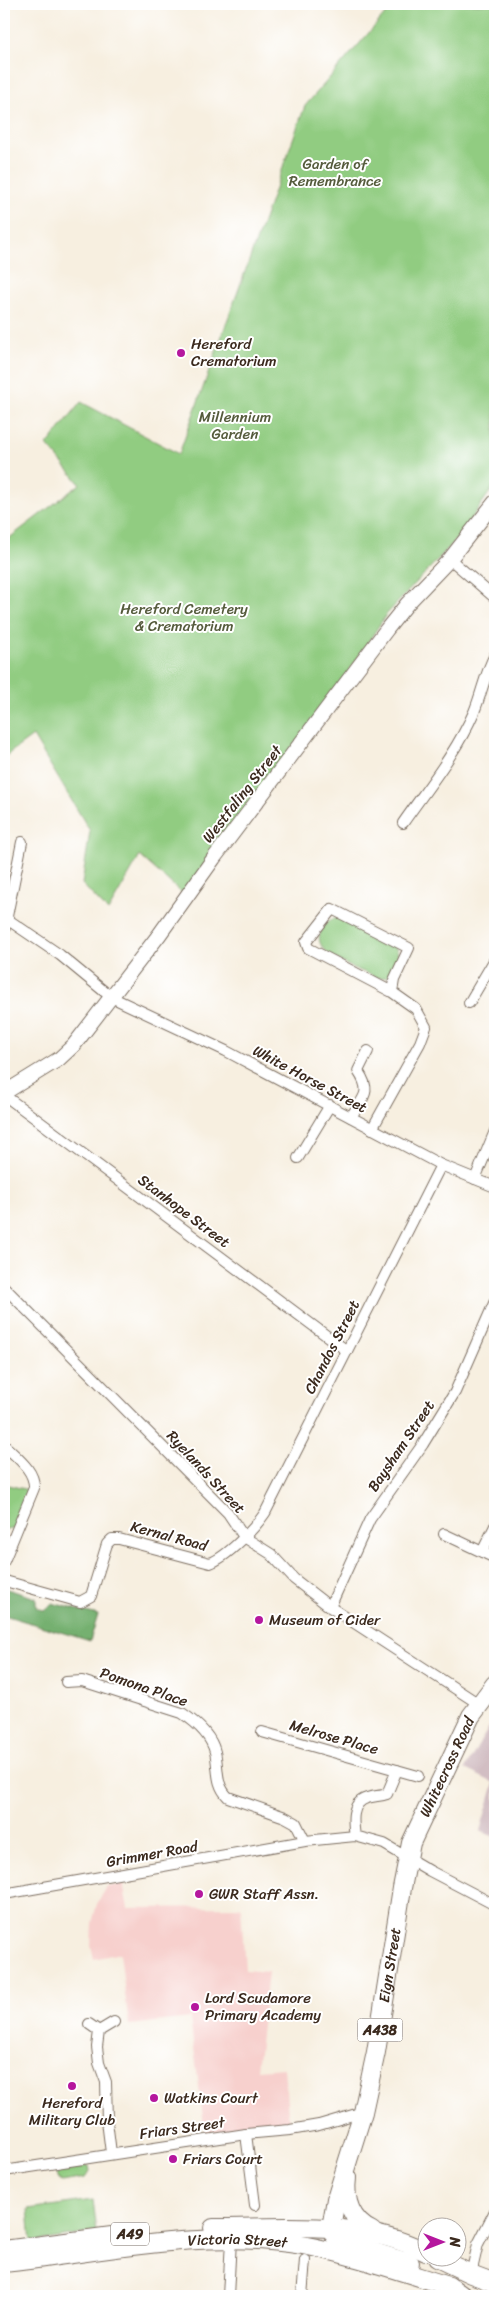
<svg xmlns="http://www.w3.org/2000/svg" width="499" height="2300" font-family="Sriracha,sans-serif">
<style>
.built{fill:#f7d0cd}
.industrial{fill:#d2bec3}
.green{fill:#91cc81;stroke:#667b50}
.forest{fill:#74b06f;stroke:#586d46}
.lines{fill:none;stroke-linecap:round;stroke-linejoin:round}
.street-casing{stroke:#7d6f62;stroke-width:12}
.secondary-casing{stroke:#7d6f62;stroke-width:16}
.highway-casing{stroke:#7d6f62;stroke-width:20}
.street{stroke:#fff;stroke-width:10}
.secondary{stroke:#fff;stroke-width:14}
.highway{stroke:#fff;stroke-width:18}
.poi-dot{fill:#b5179e;stroke:#fff;stroke-width:2}
.labels{text-anchor:middle;stroke-width:4;stroke-linejoin:round;paint-order:stroke}
.shield{fill:#fff;stroke:#766a62;stroke-width:1}
.shield-label{font-size:14px;font-weight:bold;fill:#3b2a1e}
.park-label{font-size:15px;fill:#555b3c;stroke:#fff}
.poi-label{font-size:15px;fill:#3b2a1e;stroke:#fff;text-anchor:start}
.street-label{font-size:15px;fill:#3b2a1e;stroke:#fff}
</style>
<rect width="100%" height="100%" fill="#fff"/>
<filter id="ink" filterUnits="userSpaceOnUse"><feTurbulence type="fractalNoise" baseFrequency=".02" numOctaves="2"/><feDisplacementMap in="SourceGraphic" scale="10" xChannelSelector="R" yChannelSelector="G"/><feConvolveMatrix kernelMatrix="1 2 1 2 8 2 1 2 1" color-interpolation-filters="sRGB"/></filter>
<filter id="wash" filterUnits="userSpaceOnUse"><feTurbulence type="fractalNoise" baseFrequency=".0096" numOctaves="4" result="noise"/><feDisplacementMap in="SourceGraphic" scale="20" xChannelSelector="R" yChannelSelector="G"/><feGaussianBlur stdDeviation="1.12" result="paint"/><feColorMatrix in="noise" values="0 0 0 0 0 0 0 0 0 0 0 0 0 0 0 0 0 1.4 0 .05"/><feComposite in="paint" operator="in"/></filter>
<g filter="url(#wash)">
<rect width="100%" height="100%" fill="#f7efe0"/>
<path class="built" d="M123,1884L128,1908L241,1907L245,1970L268,1972L257,2070L284,2068L289,2125L205,2133L190,2018L129,2025L120,1953L94,1959L91,1946L92,1923L97,1904L107,1887Z"/>
<path class="industrial" d="M490,1710L495,1713V1837L480,1831L494,1783L465,1769L493,1720Z"/>
<g class="green">
<path d="M394,4H495V485L455,541L386,615L347,674L183,894L140,856L108,911L82,884L90,831L33,736L4,757V542L80,484L47,445L81,402L179,454L305,106Z"/>
<path d="M338,918L395,946L401,961C395,973 391,977 378,978C361,970 309,955 321,931C325,923 329,919 338,918Z"/>
<path d="M4,1484L28,1490L14,1529L4,1530Z"/>
<path d="M89,2166L90,2171L85,2178L62,2182L57,2178L56,2171Z"/>
<path d="M93,2200L97,2232L31,2242L28,2209Z"/>
</g>
<path class="forest" d="M4,1588L36,1598V1607L42,1610L47,1609L52,1603L98,1615L90,1641L4,1615Z"/>
</g>
<g filter="url(#ink)">
<g class="lines">
<defs>
<g id="street">
<path d="M450,559L495,598"/>
<path d="M403,823C428,787 456,753 474,712C482,693 485,673 495,655"/>
<path d="M4,917L60,955L111,997L226,1051L441,1165L495,1187"/>
<path d="M4,931L22,842"/>
<path d="M469,1003L495,959"/>
<path d="M4,1095L347,1351"/>
<path d="M351,1117C363,1097 373,1093 358,1071L368,1051"/>
<path d="M372,1129L420,1043L426,1027L416,1009L392,992L308,948L306,942L332,909L409,948L394,980L392,992"/>
<path d="M298,1158L330,1105"/>
<path d="M475,1179L495,1131"/>
<path d="M4,1287L228,1513L244,1537L271,1554L294,1579L330,1607L479,1704"/>
<path d="M4,1445C16,1457 35,1470 34,1488L4,1561"/>
<path d="M444,1534L495,1558"/>
<path d="M482,1552L495,1526"/>
<path d="M4,1579L5,1581L80,1602L91,1596L107,1544L112,1539H119L210,1563C227,1557 255,1528 265,1513L441,1165"/>
<path d="M330,1607L370,1519L423,1444L455,1392L495,1301"/>
<path d="M66,1682L82,1681L182,1713C197,1723 211,1735 215,1752C219,1769 215,1784 228,1797L285,1817L296,1823L305,1841"/>
<path d="M262,1732L418,1776"/>
<path d="M355,1836C353,1823 350,1803 367,1798C374,1796 381,1796 387,1794L397,1770"/>
<path d="M4,1894L305,1841L355,1836L384,1844L430,1871L495,1905"/>
<path d="M89,2024L99,2031"/>
<path d="M246,2134L255,2205"/>
<path d="M111,2153L107,2121L106,2082L99,2063L97,2047L99,2031L114,2022"/>
<path d="M4,2171L246,2134L290,2130L319,2125L363,2112"/>
<path d="M471,2274L478,2244L495,2211"/>
<path d="M228,2296L231,2240"/>
<path d="M302,2296L305,2260"/>
</g>
<path id="secondary" d="M4,1093L59,1059L74,1045L159,935L214,858L387,629L407,604L450,559L495,502"/>
<g id="highway">
<path d="M347,2178C344,2200 351,2221 372,2231"/>
<path d="M213,2228C285,2228 361,2219 426,2252"/>
<path id="s1" d="M331,2228L336,2199L363,2112L376,2052L402,1888L411,1843L471,1716L495,1684"/>
<path d="M331,2228L334,2235L345,2243L410,2263"/>
<path d="M4,2250L112,2236"/>
<path d="M437,2258L471,2274L495,2283"/>
<path id="s2" d="M4,2263C102,2252 203,2228 302,2245C352,2254 401,2272 449,2286L463,2296"/>
</g>
</defs>
<use href="#street" class="street-casing"/>
<use href="#secondary" class="secondary-casing"/>
<use href="#highway" class="highway-casing"/>
<use href="#street" class="street"/>
<use href="#secondary" class="secondary"/>
<use href="#highway" class="highway"/>
</g>
</g>
<g class="poi-dot">
<circle cx="181" cy="353" r="5"/>
<circle cx="259" cy="1620" r="5"/>
<circle cx="199" cy="1894" r="5"/>
<circle cx="195" cy="2007" r="5"/>
<circle cx="72" cy="2086" r="5"/>
<circle cx="154" cy="2098" r="5"/>
<circle cx="173" cy="2159" r="5"/>
</g>
<g class="labels">
<g class="shield">
<rect x="357.5" y="2018.5" width="45" height="23" rx="4"/>
<rect x="111" y="2222.5" width="38" height="23" rx="4"/>
</g>
<g class="shield-label">
<text x="380" y="2035">A438</text>
<text x="130" y="2239">A49</text>
</g>
<g class="park-label">
<text x="335" y="169">Garden of<tspan x="335" dy="17">Remembrance</tspan></text>
<text x="235" y="422">Millennium<tspan x="235" dy="17">Garden</tspan></text>
<text x="184" y="614">Hereford Cemetery<tspan x="184" dy="17">&amp; Crematorium</tspan></text>
</g>
<g class="poi-label">
<text x="191" y="349">Hereford<tspan x="191" dy="17">Crematorium</tspan></text>
<text x="269" y="1625">Museum of Cider</text>
<text x="209" y="1899">GWR Staff Assn.</text>
<text x="205" y="2003">Lord Scudamore<tspan x="205" dy="17">Primary Academy</tspan></text>
<text x="164" y="2103">Watkins Court</text>
<text x="72" y="2108" text-anchor="middle">Hereford<tspan x="72" dy="17">Military Club</tspan></text>
<text x="183" y="2164">Friars Court</text>
</g>
<g class="street-label">
<text transform="translate(242 794) rotate(-52)" y="5">Westfaling Street</text>
<text transform="translate(310 1079) rotate(28)" y="5">White Horse Street</text>
<text transform="translate(184 1211) rotate(37)" y="5">Stanhope Street</text>
<text transform="translate(332 1347) rotate(-63)" y="5">Chandos Street</text>
<text transform="translate(401 1446) rotate(-56)" y="5">Baysham Street</text>
<text transform="translate(206 1472) rotate(47)" y="5">Ryelands Street</text>
<text transform="translate(169 1536) rotate(15)" y="5">Kernal Road</text>
<text transform="translate(144 1687) rotate(19)" y="5">Pomona Place</text>
<text transform="translate(334 1737) rotate(16)" y="5">Melrose Place</text>
<text dy="5" stroke="none"><textPath href="#s1" startOffset="478">Whitecross Road</textPath></text>
<text transform="translate(152 1854) rotate(-10)" y="5">Grimmer Road</text>
<text dy="5" stroke="none"><textPath href="#s1" startOffset="270">Eign Street</textPath></text>
<text transform="translate(182 2128) rotate(-8)" y="5">Friars Street</text>
<text dy="5" stroke="none"><textPath href="#s2" startOffset="235">Victoria Street</textPath></text>
</g>
</g>
<rect width="499" height="2300" fill="none" stroke="#fff" stroke-width="20"/>
<g transform="translate(442 2242) rotate(90)"><circle r="24" fill="#ffffff" stroke="#b1aaa5"/>
<path d="M0-4L9 19L0 12L-9 19Z" fill="#b5179e"/>
<text y="-8" font-size="14" font-weight="bold" text-anchor="middle" fill="#3b2a1e">N</text>
</g>
</svg>
